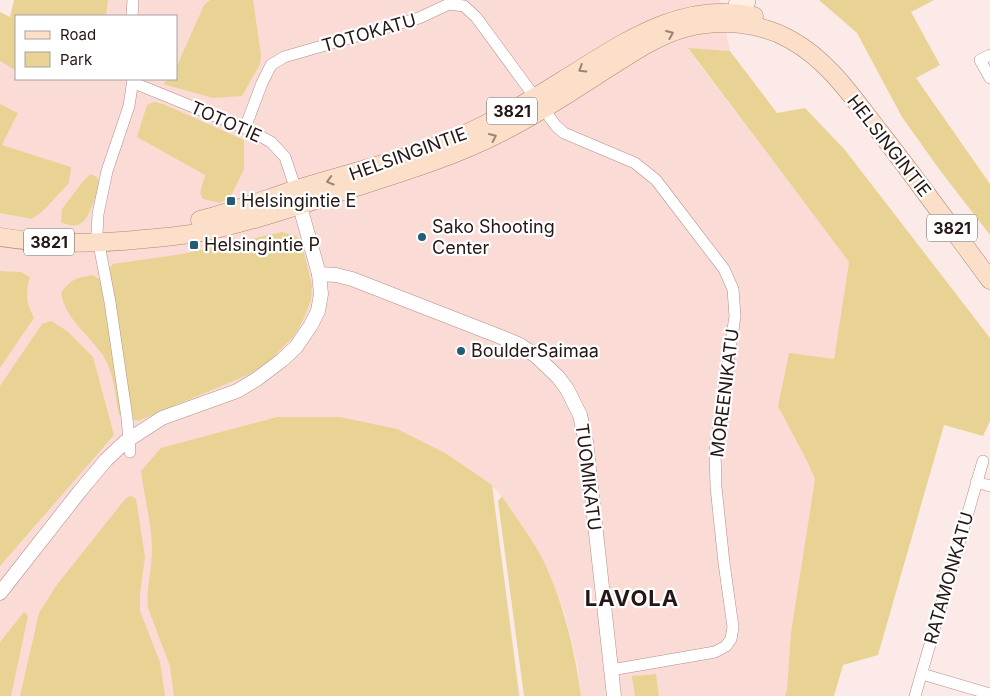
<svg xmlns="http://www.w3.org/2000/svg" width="990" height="696" font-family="Inter,sans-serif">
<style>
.built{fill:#fadbd6}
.green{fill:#e9d394}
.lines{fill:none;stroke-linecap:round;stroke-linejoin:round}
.minor-casing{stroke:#b58e88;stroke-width:12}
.tertiary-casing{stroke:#b58e88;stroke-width:15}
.secondary-casing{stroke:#b58e88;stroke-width:16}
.primary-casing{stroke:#ae8b73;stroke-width:19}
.minor{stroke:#fff;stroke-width:11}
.tertiary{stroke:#fff;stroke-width:14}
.secondary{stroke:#fdefe4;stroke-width:15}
.primary{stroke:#fbdfc9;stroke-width:18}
.oneway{stroke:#9b8578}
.poi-dot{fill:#235c76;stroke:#fff;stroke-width:2}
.labels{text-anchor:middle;stroke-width:4.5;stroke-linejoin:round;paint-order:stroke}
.shield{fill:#fff;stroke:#665d5b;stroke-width:1}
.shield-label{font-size:16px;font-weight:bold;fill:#251715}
.street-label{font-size:18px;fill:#251715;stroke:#fff}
.poi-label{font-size:18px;fill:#251715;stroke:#fff;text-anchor:start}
.district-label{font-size:22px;font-weight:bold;letter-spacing:1px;fill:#251715;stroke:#fff}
</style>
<rect width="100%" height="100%" fill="#fbeae7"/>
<path class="built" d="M108,0H720L730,51L688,49L849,262L834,360L806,459L815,479L791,632L787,690L785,696H659L656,674L633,676L635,696H581L578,668L565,614L544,563L502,496L492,486L520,696H0V368L34,318L27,304V289L30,277L21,272L0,271V213L32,219L43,211L71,167L2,145L18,113L0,104V61L15,69L16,67V79H176V16H106Z"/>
<g class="green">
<path d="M14,0H108L106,16H16L15,70L0,61V12L10,17Z"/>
<path d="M210,0H253L261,55L260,64L242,96L213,98L163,84L168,79H176V68L204,5Z"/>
<path d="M819,0H934L911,12L940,65L916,78L990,184V235L942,173L902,117L857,33Z"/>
<path d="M688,48L730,51L777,113L805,108L845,150L990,338V421L983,436L944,425L878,655L843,665L834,696H785L787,690L791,632L815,479L806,459L778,406L789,353L834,359L849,262Z"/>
<path d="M154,102L163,104L244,140V169L231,196L220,203L203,199L200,193L205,175L137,137L147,105Z"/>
<path d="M0,104L18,113L2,145L71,167L69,183L43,211L32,219L0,213Z"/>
<path d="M91,174C95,176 98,177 99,182C100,188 96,195 94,201C87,219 82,232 61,222L62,209L84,180Z"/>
<path d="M282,232L296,236L301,241L312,285L311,300L303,320L294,336L268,362L250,374L138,421L131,419L109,269L113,264L182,254Z"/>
<path d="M0,271L21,272L30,277C25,294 26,302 34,318L0,368Z"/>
<path d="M93,275L100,280L123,412L119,415C115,395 114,371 102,354C88,334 65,318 61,293C71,279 76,278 93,275Z"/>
<path d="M51,321L67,331L93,357L114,435L0,566V386L42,324Z"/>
<path d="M277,417H340L397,429L445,453L492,485L519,696H174L170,666L148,608C146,589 152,569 152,549C152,524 144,497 141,471L161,448Z"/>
<path d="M131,496L136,499L145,557L140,593V611L160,662L165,696H20L39,613L56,586L126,498Z"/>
<path d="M502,496C515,517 535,542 545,564C564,606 575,650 581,696H524L498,501Z"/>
<path d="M24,612L28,616L11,696H0V642Z"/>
<path d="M656,674L659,696H635L632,676Z"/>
</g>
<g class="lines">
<defs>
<g id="minor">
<path d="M132,16L133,0"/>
<path d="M990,55L980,60L990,78"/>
<path d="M134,83L245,128L271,142L285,157L296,190"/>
<path d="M245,128L262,83L271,65L284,57L419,18L449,4L464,6L476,17L556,126L564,133L635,163L656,180L724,269L733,289L735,316L715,451L716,487L724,563L733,627L731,639L726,646L715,652L611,670"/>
<path d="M130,452L127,418L110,302L97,234L98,214L107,171L129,106L133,79"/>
<path d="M976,482L990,486"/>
<path d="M922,674L990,694"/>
<path d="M915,696L983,461"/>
</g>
<g id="tertiary">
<path d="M319,274L336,275L352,279L501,337L520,345L536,356L558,377L567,389L580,415L586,442L614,696"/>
<path d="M0,593L80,491L106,460L125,442L162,418L237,391L257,379L282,360L296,347L311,325L318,311L321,294L319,274L297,196"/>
</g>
<path id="secondary" d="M737,0L735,15L739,24L744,19L748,0"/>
<g id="primary">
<path d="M200,220C232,212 263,200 294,190C348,173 404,161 456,138C494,122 528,102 563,80C622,44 680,0 754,16"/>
<path d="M0,237C48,245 96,244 144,239C164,237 183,236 202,232C251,222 299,205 347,190C400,173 454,157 504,131C542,112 577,88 613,65C635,51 659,35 685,28C720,19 760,22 791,40C829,61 853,98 879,131C917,180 953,230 990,280"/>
</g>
</defs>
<use href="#minor" class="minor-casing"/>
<use href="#tertiary" class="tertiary-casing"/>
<use href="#secondary" class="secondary-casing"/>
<use href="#primary" class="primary-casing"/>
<use href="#minor" class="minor"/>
<use href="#tertiary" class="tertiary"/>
<use href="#secondary" class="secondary"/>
<use href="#primary" class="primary"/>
</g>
<defs><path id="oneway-chevron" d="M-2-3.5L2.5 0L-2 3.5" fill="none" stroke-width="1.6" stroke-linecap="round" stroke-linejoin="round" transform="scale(1.25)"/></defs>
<g class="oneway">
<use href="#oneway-chevron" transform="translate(670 34) rotate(-23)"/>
<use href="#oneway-chevron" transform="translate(582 69) rotate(148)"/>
<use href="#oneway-chevron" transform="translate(493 137) rotate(-25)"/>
<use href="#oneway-chevron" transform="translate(330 181) rotate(164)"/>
</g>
<g class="poi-dot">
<rect x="226" y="196" width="10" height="10" rx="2.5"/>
<circle cx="422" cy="237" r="5"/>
<rect x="189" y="240" width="10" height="10" rx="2.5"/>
<circle cx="461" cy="351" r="5"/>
</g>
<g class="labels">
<g class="shield">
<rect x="487" y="97.5" width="50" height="27" rx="4"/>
<rect x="927" y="214.5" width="50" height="27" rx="4"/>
<rect x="24" y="228.5" width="50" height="27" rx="4"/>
</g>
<g class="shield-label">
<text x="512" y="117">3821</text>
<text x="952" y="234">3821</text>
<text x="49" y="248">3821</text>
</g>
<g class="street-label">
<text transform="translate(369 33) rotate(-16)" y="6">TOTOKATU</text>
<text transform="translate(226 122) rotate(24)" y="6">TOTOTIE</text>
<text transform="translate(889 146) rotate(52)" y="6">HELSINGINTIE</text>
<text transform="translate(408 154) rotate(-20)" y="6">HELSINGINTIE</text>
<text transform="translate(725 393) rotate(-83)" y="6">MOREENIKATU</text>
<text transform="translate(588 477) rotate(83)" y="6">TUOMIKATU</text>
<text transform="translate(949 578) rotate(-74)" y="6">RATAMONKATU</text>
</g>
<g class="poi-label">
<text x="241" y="207">Helsingintie E</text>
<text x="432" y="233">Sako Shooting<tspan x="432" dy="21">Center</tspan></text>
<text x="204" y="251">Helsingintie P</text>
<text x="471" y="357">BoulderSaimaa</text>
</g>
<g class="district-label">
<text x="632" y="606">LAVOLA</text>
</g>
</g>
<rect x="15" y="15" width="162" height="65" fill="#ffffff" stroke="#a8a2a1"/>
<rect x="25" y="31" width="25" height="8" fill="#fbdfc9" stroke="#a8a2a1"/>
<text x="60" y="40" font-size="15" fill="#251715">Road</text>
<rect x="25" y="52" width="25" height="15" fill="#e9d394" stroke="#a8a2a1"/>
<text x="60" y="65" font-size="15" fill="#251715">Park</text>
</svg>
